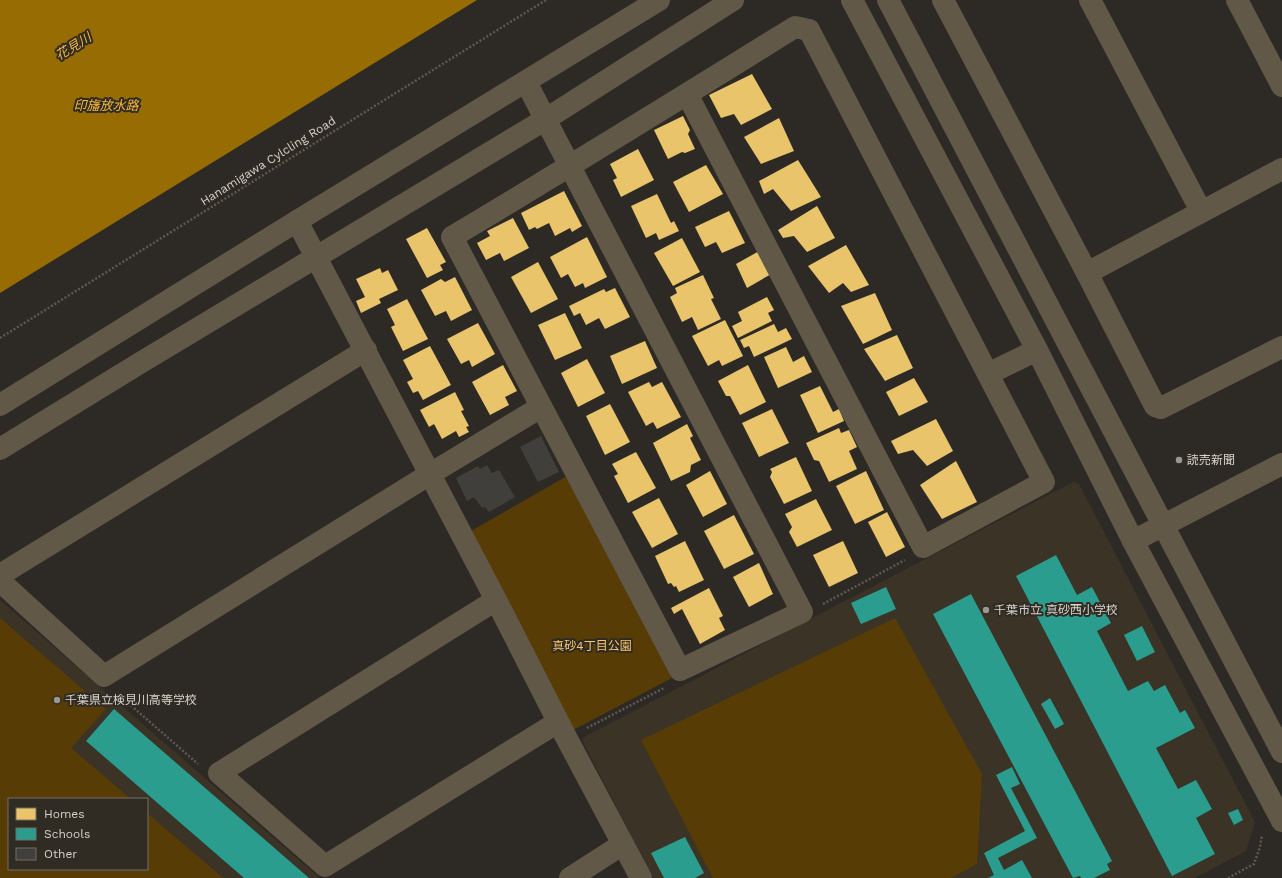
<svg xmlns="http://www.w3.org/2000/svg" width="1282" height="878" font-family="'Work Sans','Noto Sans JP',sans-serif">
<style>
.built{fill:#3a3326;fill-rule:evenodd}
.green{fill:#573d05}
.water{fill:#976d03}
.homes{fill:#e9c46a}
.schools{fill:#2a9d8f}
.building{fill:#413f3b}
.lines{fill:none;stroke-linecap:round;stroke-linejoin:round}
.path{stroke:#5f594d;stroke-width:2.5;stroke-dasharray:2 2;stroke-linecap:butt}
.minor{stroke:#615848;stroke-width:22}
.poi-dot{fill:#9b9893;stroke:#302b23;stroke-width:1.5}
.labels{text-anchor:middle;stroke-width:4;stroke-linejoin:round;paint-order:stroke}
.street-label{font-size:12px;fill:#d6d3ce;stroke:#302b23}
.poi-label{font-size:12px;fill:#d6d3ce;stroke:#302b23;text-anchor:start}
.park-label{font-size:12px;fill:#f9c76e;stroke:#302b23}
.water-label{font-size:13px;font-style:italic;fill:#f7b93a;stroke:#302b23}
</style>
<rect width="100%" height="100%" fill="#2d2a26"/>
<g class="built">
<path d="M1073,482L1079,484L1255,822L1246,851L1195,878H653L582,740L586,736Z"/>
<path d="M0,600L320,878H0ZM9,799H147V869H9Z"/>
</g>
<g class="green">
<path d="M567,476L672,678L573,730L471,531Z"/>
<path d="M0,618L106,709L71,748L131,799H9V869H147V813L223,878H0Z"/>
<path d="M895,618L982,774L977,864L951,878H713L641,740Z"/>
</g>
<path class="water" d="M0,0H477L0,293Z"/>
<g class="homes">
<path d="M752,74L772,109L741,125L734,114L721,118L709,95Z"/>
<path d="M683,116L690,130L688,134L695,149L685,153L682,152L668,159L654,130Z"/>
<path d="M779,118L794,151L761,164L744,137Z"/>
<path d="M638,149L654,180L621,197L613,180L617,178L610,164Z"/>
<path d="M798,160L821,197L791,211L773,189L764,194L759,181Z"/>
<path d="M706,165L723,194L689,212L673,182Z"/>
<path d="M564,191L582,226L572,232L570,228L555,236L549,223L537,229L535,227L529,230L521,213Z"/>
<path d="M657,194L671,223L674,221L679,231L659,240L656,233L646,238L631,206Z"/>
<path d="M817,206L835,238L807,252L794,236L783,238L778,230Z"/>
<path d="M729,211L745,243L722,253L716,242L705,247L695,227Z"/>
<path d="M513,218L529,248L504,261L500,253L486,260L477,243L490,236L487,231Z"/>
<path d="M427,228L446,262L440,265L443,270L427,278L406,239Z"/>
<path d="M587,237L607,277L585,288L583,283L575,287L568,274L561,278L550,257Z"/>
<path d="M682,238L700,272L673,286L654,253Z"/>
<path d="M846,245L869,285L851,292L843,283L829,293L808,266Z"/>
<path d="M761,250L773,273L747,288L736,264Z"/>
<path d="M538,262L558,299L531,313L511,277Z"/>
<path d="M380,268L382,273L388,270L398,290L379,299L381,303L361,313L356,301L365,297L356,279Z"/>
<path d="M703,275L714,298L711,299L721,319L698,330L692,317L682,322L670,297L677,293L675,288Z"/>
<path d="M455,277L472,310L451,321L446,311L435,316L421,290L441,279L445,282Z"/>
<path d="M615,288L630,317L605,329L599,318L586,325L580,313L574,316L569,306L604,289L606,292Z"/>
<path d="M875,293L892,330L863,344L841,306Z"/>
<path d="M767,297L774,310L768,313L772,321L738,338L732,326L742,321L738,312Z"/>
<path d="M407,299L428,339L403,351L391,327L395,325L387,309Z"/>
<path d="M565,313L582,348L555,360L538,325Z"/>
<path d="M725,320L743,356L722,366L719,360L708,366L692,336Z"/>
<path d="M478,323L495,354L472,367L469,360L461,364L447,339Z"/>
<path d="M774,324L778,332L786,328L792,339L754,357L749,346L744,348L740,340Z"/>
<path d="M897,335L913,368L885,381L864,349Z"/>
<path d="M645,341L657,368L622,384L610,356Z"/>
<path d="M430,346L451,385L423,400L418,391L413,393L407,382L413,379L403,360Z"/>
<path d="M786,347L793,362L804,356L812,372L778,388L764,357Z"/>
<path d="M587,359L605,393L578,407L561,373Z"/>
<path d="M503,365L517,391L505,397L509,405L490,415L472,382Z"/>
<path d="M748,365L766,402L740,415L730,396H726L718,381Z"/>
<path d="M914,378L928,402L899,416L886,392Z"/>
<path d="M649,382L652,387L662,382L681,417L657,429L653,422L646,426L628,392Z"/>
<path d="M820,386L833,412L839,409L844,421L818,433L800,395Z"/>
<path d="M455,392L464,410L461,411L469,426L466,427L469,432L459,437L456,431L442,439L434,424L429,427L420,410Z"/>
<path d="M610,404L630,442L605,455L586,416Z"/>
<path d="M772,409L789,443L759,457L742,423Z"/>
<path d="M936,419L953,451L927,466L913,450L898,454L891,441Z"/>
<path d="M687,424L693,436L690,438L701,460L691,465L690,472L671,481L653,443Z"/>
<path d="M839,428L841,433L849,430L857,447L849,451L857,469L829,482L819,461L814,460L806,443Z"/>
<path d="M636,452L656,488L628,503L614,476L618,474L612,464Z"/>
<path d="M796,457L812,491L784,504L770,477L772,472L770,469Z"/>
<path d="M956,461L977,502L942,519L920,485Z"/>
<path d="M710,471L727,504L703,517L686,485Z"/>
<path d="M866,471L884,510L855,524L836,486Z"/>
<path d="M659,498L678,534L652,548L632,512Z"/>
<path d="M816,499L832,530L797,547L789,532L792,527L785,514Z"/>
<path d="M887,512L905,547L886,557L868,522Z"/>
<path d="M734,515L754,554L724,569L704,531Z"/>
<path d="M685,541L704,580L679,592L676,586L674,587L671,583L668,584L655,556Z"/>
<path d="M843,541L858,573L829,587L813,555Z"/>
<path d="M759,563L773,594L749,607L733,577Z"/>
<path d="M709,588L723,616L719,618L725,630L700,644L682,609L674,614L671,608Z"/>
</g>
<g class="schools">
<path d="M1056,555L1077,595L1092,587L1111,623L1097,631L1128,691L1148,681L1154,691L1165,685L1180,713L1185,710L1195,728L1156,748L1178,789L1196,780L1212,809L1196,818L1215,854L1172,876L1016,576Z"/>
<path d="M886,587L896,609L861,624L851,603Z"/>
<path d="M971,594L1112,861L1107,864L1110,870L1094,878H1081L1080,876L1073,878L933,614Z"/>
<path d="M1142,626L1155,652L1137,661L1124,635Z"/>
<path d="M1050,698L1064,724L1055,729L1041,704Z"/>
<path d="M114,709L309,878H244L86,741Z"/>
<path d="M1012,767L1020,784L1011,788L1037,838L998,858L1004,870L1022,860L1032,878H988L994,875L984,853L1025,831L996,775Z"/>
<path d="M1238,809L1243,820L1234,825L1228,813Z"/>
<path d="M685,837L704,873L695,878H664L651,853Z"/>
</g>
<g class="building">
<path d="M541,436L559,472L538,482L520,447Z"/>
<path d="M487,465L492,473L499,470L515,497L489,512L485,507L482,508L474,497L467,501L456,478L478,466L480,469Z"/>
</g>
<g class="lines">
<g class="path">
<path d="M0,338L546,0"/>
<path d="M823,604L905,560"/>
<path d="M119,695L198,764"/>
<path d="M587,728L664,688"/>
<path d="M1228,878L1254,864L1260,847L1262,835"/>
</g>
<g class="minor">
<path d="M852,0L1037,350L1133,541L1282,821"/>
<path d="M888,0L1282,752"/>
<path d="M943,0L1087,273L1155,406L1161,408L1282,347"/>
<path d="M1090,0L1201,211"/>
<path d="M1237,0L1282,86"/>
<path d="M526,82L802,612L680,670L452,237C567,168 681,98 795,27L809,30L1044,482L923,547L687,94"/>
<path d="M297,221L496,600L567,739L641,878"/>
<path d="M1087,273L1282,169"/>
<path d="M988,374L1037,350"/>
<path d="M0,405L297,221L659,0"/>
<path d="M0,449L140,363L546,119L733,0"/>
<path d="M1133,541L1282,464"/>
<path d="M0,575L366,350"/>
<path d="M0,581L104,676L430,474L541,407"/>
<path d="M496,600L219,773L325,866L558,722"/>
<path d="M570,878L623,844"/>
</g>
</g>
<g class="poi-dot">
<circle cx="1179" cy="460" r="4"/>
<circle cx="986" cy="610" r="4"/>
<circle cx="57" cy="700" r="4"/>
</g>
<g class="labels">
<g class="street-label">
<text transform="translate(268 161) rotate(-32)" y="4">Hanamigawa Cylcling Road</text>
</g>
<g class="poi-label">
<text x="1187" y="464">読売新聞</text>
<text x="994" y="614">千葉市立 真砂西小学校</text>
<text x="65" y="704">千葉県立検見川高等学校</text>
</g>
<g class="park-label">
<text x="592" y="650">真砂4丁目公園</text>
</g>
<g class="water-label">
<text transform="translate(73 46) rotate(-32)" y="5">花見川</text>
<text x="106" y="110">印旛放水路</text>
</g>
</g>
<rect x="8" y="798" width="140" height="72" fill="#302b23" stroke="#726e67"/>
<rect x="16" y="808" width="20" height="12" fill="#e9c46a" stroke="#726e67"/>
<text x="44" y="818" font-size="12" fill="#d6d3ce">Homes</text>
<rect x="16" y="828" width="20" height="12" fill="#2a9d8f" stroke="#726e67"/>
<text x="44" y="838" font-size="12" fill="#d6d3ce">Schools</text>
<rect x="16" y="848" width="20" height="12" fill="#413f3b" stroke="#726e67"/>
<text x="44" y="858" font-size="12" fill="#d6d3ce">Other</text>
</svg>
